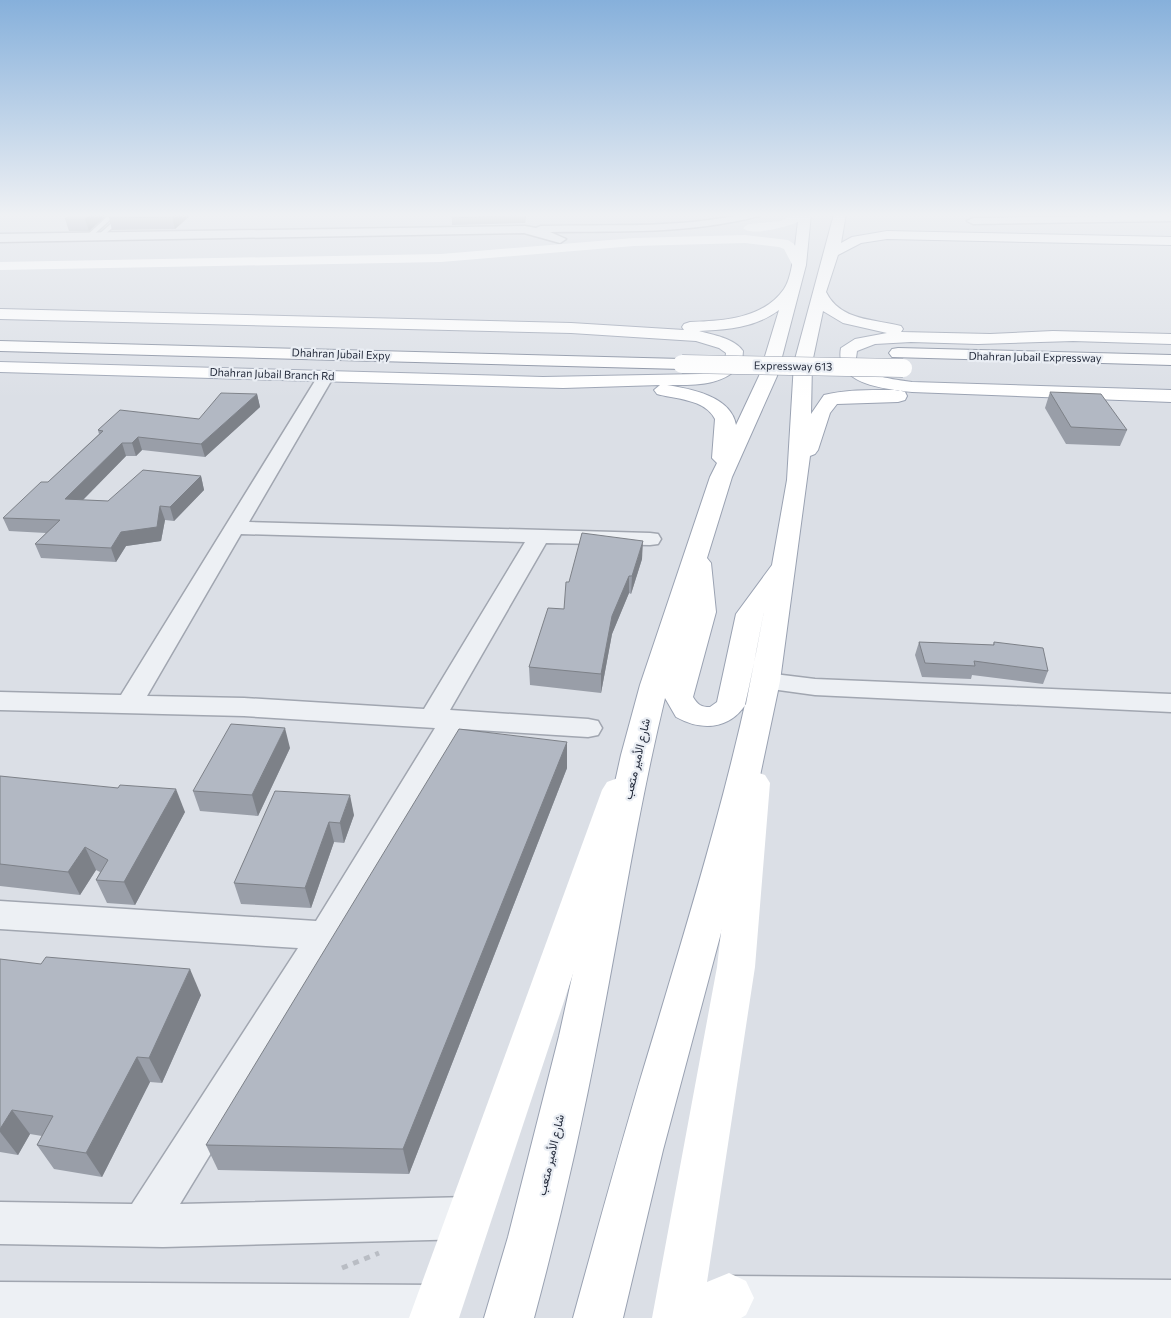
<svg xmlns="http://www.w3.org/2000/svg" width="1171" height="1318" font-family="Commissioner,Vazirmatn,sans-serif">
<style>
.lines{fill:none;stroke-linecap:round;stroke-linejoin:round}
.lane-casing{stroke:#a1a6b0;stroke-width:3}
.street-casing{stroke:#a1a6b0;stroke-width:3}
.primary-casing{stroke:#9aa2b2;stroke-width:2}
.highway-casing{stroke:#828b9d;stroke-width:2}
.path{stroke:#b9bdc4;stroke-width:5;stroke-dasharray:6 6;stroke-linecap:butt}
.lane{fill:#edf0f4;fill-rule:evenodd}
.street{fill:#edf0f4;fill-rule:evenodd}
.secondary{fill:#fff;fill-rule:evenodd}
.primary{fill:#fff;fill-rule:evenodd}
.highway{fill:#fff;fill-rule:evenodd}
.highway-bridge-casing{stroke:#828b9d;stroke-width:19;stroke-linecap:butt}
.highway-bridge{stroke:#fff;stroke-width:18}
.wall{fill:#999ea8}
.shaded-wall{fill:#7d8188}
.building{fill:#b2b8c3;stroke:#7d8188}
.labels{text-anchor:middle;stroke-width:4.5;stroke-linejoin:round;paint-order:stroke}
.far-street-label{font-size:11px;fill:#252c3c;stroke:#eaeef4}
.street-label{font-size:12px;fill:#252c3c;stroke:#eaeef4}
</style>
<rect width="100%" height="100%" fill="#dbdfe6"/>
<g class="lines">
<defs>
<g id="lane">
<path d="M1115,214H1122L1130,218L1125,219Z"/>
<path d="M120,216L122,219L101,238L96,237L115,220H110L90,238L85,237L107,217Z"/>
</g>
<g id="street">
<path d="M743,214H761L759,216C690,234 620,231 550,232L566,239L560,243L524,233L0,242V234L525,226L536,228L541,226C608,224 677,229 743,214Z"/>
<path d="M1171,215V221L973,224L967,221L973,218Z"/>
<path d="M326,371L334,376L249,522L650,533L658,534L661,539L658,544L650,545L546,543L450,710L588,719L598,721L602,728L598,735L588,737L461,729L337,946L180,1204L469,1197L484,1203L490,1218L484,1233L469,1239L163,1247L0,1244V1202L132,1204L298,948L0,929V901L316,921L435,728L244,716L0,710V692L121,695L318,376ZM241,534L525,542L424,709L244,698L147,696Z"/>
<path d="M766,673L815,679L1171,694V712L815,695L757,687L753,681L757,675Z"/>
<path d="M729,1276L1171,1280V1318H723L713,1314L707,1298L713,1282Z"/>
<path d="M0,1282L437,1285L453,1292L460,1308L455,1318H0Z"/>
</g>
<path id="primary" d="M799,214H811L806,265L777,376L732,477L707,558L711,563L716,612L693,697C698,705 701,707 710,707L717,702L736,614L772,565L787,480L794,363L834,214H846L841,243L852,237L887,231L1171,237V245L887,239L861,243L838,255L826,292C840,321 874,319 901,326L903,329L901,332L990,334L1053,331L1171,334V344L1073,341L978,344L911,342L875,344L857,351L856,358C865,378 894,379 912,382L1171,390V402L912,392C886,389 834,385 841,348L855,339L887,333L843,323L823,311L812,363L811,414L824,395C849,389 873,390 898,390L905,392L907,396L905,400L898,402L837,404L830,413L818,450L815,454L810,456L780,681L749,828L663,1150L623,1318H573C600,1220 627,1121 657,1024C698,887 739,752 764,611L746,704C729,730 701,731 676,717L665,698C638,809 621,923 599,1035C581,1130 559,1225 534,1318H484L508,1237L559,1036L621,755L640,685L710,477L717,463L712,458L715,419C705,399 675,399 657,394L654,390L660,385L563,388L0,372V362L543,377L700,374L707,372L725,361L726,353L719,348L696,341L571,333L0,319V309L571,323L684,330L682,327L684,324L690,322C723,321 763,319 784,289C794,275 796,232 799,214ZM779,310L759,376L736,425C731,396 691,389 667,385C692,385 725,387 742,363L743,351C734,338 713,335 699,331C727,330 755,328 779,310Z"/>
<g id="highway">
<path d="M0,341L682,359L688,360L691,364L688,368L682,369L0,351Z"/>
<path d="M898,348L1171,355V365L892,357L889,353L892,349Z"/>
</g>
</defs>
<use href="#lane" class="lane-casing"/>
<use href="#street" class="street-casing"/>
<use href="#primary" class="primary-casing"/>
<use href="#highway" class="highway-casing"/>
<path class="path" d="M342,1268L379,1253"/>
<use href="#lane" class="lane"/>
<use href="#street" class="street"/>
<g class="secondary">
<path d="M796,214H811C802,224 752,238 743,228L749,224L781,221Z"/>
<path d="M745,235L788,240L794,244L806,265L799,269L794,268L784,249L779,247L745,243L634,246L441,262L0,270V262L441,254L634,238Z"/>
<path d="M754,771L765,775L770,783L755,967L707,1282L729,1273L746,1281L754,1298L746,1315L741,1318H652L717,967L738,783L743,775Z"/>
<path d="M618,778L629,782L634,790L459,1318H409L602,790L607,782Z"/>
</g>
<use href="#primary" class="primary"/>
<use href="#highway" class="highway"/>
<defs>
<path id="highway-bridge" d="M682,364L903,368"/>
</defs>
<use href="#highway-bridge" class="highway-bridge-casing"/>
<use href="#highway-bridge" class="highway-bridge"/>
</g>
<g class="wall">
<path d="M72,214H192L175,229L112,230L109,218L112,215L106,216L89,231H69L65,219Z"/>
<path d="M453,214H526L525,223L452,225V218Z"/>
<path d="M1050,392L1127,430L1120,446L1066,444L1045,408Z"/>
<path d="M257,394L260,407L205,457L142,450L136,456H126L83,500L108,501L201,476L204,490L174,521L165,520L161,541L126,546L116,562L41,558L35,544L46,533L9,531L3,518L48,482L99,434L98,430L199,419Z"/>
<path d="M642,559L631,594L629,593L612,634L601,693L530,685L529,667L564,609L569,582Z"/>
<path d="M919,642L993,645L994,642L1048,671L1043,684L972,675L971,679L922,677L915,655Z"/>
<path d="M567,742V768L409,1174L218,1170L206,1145Z"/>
<path d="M290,748L258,816L200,811L193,791Z"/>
<path d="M0,776L185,812L135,905L107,903L96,880L100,872L96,870L80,895L0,886Z"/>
<path d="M275,791L354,815L344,843L334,842L311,908L241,904L234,883Z"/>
<path d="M0,959L201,995L162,1083L150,1082L102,1177L54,1169L37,1145L42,1136L30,1134L18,1155L0,1152Z"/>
</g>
<g class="shaded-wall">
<path d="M91,214H120L106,216L89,231L85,219Z"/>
<path d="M176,214H192L175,229L172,217Z"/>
<path d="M525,214H526L525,223L524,215Z"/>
<path d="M257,394L260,407L205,457L201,444Z"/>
<path d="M138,437L142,450L136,456L132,443Z"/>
<path d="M122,443L126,456L70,513L65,499Z"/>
<path d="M201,476L204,490L174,521L170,507Z"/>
<path d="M160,506L165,520L161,541L126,546L116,562L111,548L121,532Z"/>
<path d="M643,541L642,559L631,594L632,576Z"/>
<path d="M629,576V593L612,634L601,693V674L612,616Z"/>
<path d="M285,728L290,748L258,816L252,795Z"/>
<path d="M567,742V768L409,1174L403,1149Z"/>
<path d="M176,789L185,812L135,905L124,882Z"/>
<path d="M350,795L354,815L344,843L340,823Z"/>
<path d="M329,822L334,842L311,908L305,888Z"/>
<path d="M85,847L96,870L80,895L68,872Z"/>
<path d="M190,969L201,995L162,1083L149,1058Z"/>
<path d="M137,1057L150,1082L102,1177L86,1153Z"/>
<path d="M12,1110L30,1134L18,1155L0,1132V1129Z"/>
</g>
<g class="building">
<path d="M72,214H91L85,219H65Z"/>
<path d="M114,214H176L172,217L109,218Z"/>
<path d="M453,214H525L524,215L452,218Z"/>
<path d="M1050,392L1101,394L1127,430L1071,427Z"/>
<path d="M221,393L257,394L201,444L138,437L132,443H122L65,499L108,501L143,470L201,476L170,507L160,506L157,527L121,532L111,548L35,544L60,520L3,518L41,482H48L103,431L98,430L120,410L199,419Z"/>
<path d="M582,533L643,541L632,576H629L612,616L601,674L529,667L548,608L564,609L566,582H569Z"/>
<path d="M919,642L994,645V642L1043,648L1048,671L974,661L975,666L925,663Z"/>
<path d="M231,724L285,728L252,795L193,791Z"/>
<path d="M459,729L567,742L403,1149L206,1145Z"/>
<path d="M0,776L118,788L120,785L176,789L124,882L96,880L108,860L85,847L68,872L0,864Z"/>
<path d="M275,791L350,795L340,823L329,822L305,888L234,883Z"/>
<path d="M46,957L190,969L149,1058L137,1057L86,1153L37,1145L53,1116L12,1110L0,1129V959L41,964Z"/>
</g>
<linearGradient id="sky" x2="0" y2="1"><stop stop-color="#86b0db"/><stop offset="0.54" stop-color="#eff1f4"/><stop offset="1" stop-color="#eff1f4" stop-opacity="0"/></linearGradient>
<rect width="1171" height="398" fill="url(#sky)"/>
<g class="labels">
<g class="far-street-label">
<text transform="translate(341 354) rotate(2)" y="4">Dhahran Jubail Expy</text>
<text transform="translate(1035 357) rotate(1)" y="4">Dhahran Jubail Expressway</text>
<text transform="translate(793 366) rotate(1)" y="4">Expressway 613</text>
<text transform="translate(272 374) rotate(2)" y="4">Dhahran Jubail Branch Rd</text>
</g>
<g class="street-label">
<text transform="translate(637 759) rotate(-77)" y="4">شارع الأمير متعب</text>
<text transform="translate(551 1155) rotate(-77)" y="4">شارع الأمير متعب</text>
</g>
</g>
</svg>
